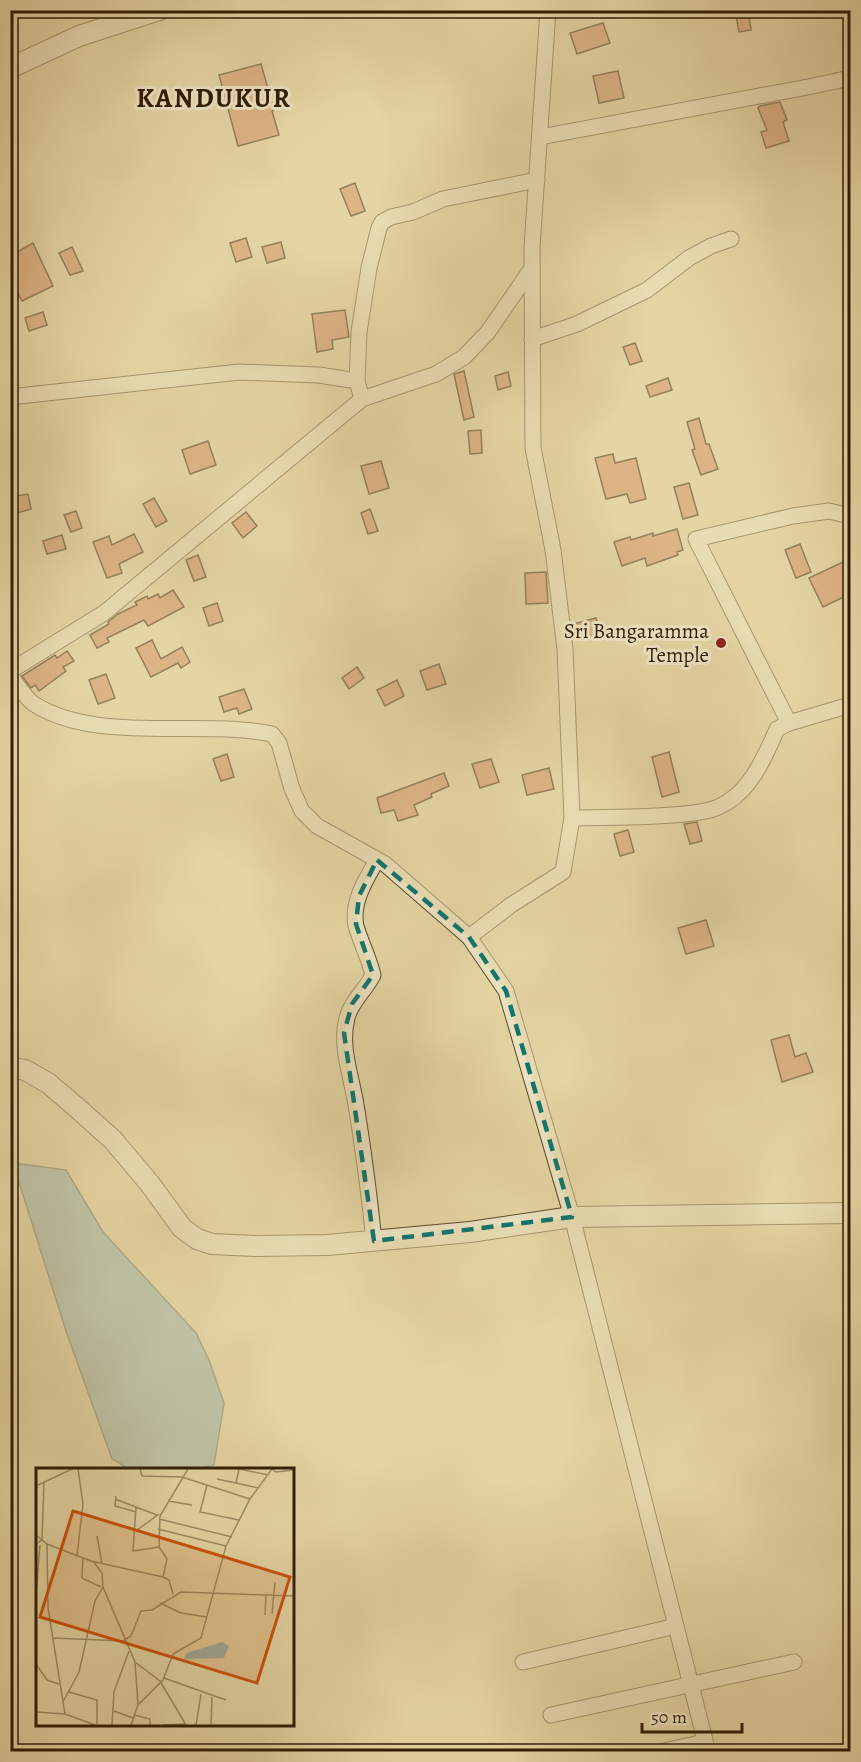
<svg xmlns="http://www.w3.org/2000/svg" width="861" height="1762" font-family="Alegreya,serif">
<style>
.water{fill:#98b7af;stroke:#6e796b;stroke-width:1.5}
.building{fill:#d28c63;stroke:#2f1c06;stroke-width:1.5}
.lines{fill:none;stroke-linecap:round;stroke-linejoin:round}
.minor-casing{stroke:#5c4a2e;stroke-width:17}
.tertiary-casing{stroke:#5c4a2e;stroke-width:22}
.minor{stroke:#eee4c4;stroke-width:15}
.tertiary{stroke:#eee4c4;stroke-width:20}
.marked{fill:none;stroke:#0f766e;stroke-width:4.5;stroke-dasharray:12 8;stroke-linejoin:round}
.poi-dot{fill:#8f2418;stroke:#eee4c4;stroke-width:2}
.labels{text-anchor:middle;stroke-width:6;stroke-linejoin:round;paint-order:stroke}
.poi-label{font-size:21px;fill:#2f1c06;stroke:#eee4c4;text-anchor:end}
.district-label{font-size:27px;font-weight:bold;letter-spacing:1.5px;fill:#2f1c06;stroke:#eee4c4}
.inset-road{fill:none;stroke:#9c8c65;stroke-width:1.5}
.view{fill:#cc500b;fill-opacity:0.15;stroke:#cc500b;stroke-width:3}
.inset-edge{fill:none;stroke:#2f1c06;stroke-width:3}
</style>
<rect width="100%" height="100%" fill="#e5d6a4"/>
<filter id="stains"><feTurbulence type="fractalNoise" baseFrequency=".00333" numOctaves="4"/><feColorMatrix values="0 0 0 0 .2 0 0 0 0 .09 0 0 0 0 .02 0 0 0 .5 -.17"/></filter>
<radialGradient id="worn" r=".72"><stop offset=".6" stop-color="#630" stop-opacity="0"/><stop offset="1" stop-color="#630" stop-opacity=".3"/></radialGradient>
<path class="water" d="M13,1163L66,1170L103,1232L196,1333L209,1360L224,1403L214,1465L197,1469H129L112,1459L66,1331Z"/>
<g class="building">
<path d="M735,10H748L751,30L739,32Z"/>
<path d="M603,23L610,43L577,54L570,33Z"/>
<path d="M261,64L274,110L272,111L279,135L238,146L219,75Z"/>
<path d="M618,71L624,98L599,103L593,76Z"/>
<path d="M780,102L787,120L783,122L789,141L766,148L761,132L767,130L758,108L760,106Z"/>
<path d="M355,183L365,211L351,216L340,189Z"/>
<path d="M246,238L252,257L236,262L230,243Z"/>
<path d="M281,242L285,258L267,263L262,247Z"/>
<path d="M33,243L53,286L22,301L10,279V256Z"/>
<path d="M72,247L83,271L70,275L59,253Z"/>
<path d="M345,310L349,337L332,340L333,349L317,352L312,314Z"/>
<path d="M43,312L47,325L29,331L25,318Z"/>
<path d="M635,343L642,361L630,365L623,347Z"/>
<path d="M464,371L474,417L464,420L454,374Z"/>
<path d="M508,372L511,386L498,390L495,376Z"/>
<path d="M668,378L672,390L650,397L646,386Z"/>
<path d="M699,418L706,444H709L718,469L701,475L692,450L695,449L687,422Z"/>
<path d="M481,430L482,453L470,454L468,431Z"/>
<path d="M208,441L216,465L190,474L182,450Z"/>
<path d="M613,454L615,463L636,458L646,499L630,503L627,494L606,499L595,458Z"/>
<path d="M381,461L389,488L369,494L361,466Z"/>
<path d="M689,483L698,515L683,519L674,487Z"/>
<path d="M28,494L31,509L10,515V497Z"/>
<path d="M154,498L167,521L156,527L143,504Z"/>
<path d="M370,509L378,531L368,534L361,513Z"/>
<path d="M76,511L82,528L71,532L64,515Z"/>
<path d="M246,512L257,526L243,538L232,523Z"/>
<path d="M677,529L683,550L677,552L678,555L647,566L645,558L622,566L614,542L630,537L631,540L653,533V536Z"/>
<path d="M134,534L143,552L119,564L122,573L107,578L93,542L109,536L112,545Z"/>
<path d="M62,535L66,549L47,554L43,541Z"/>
<path d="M800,544L811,572L796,578L785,550Z"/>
<path d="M198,555L206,577L194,581L186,560Z"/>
<path d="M845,561L850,573V594L823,607L809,578Z"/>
<path d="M546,572L548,603L526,604L525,573Z"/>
<path d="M173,590L184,607L148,626L144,620L107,638L109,642L97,648L90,635L109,624L108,622L118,614L137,605L135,602L147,596L148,599L158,594L160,598Z"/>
<path d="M217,603L223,621L209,626L203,608Z"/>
<path d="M596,618L600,634L577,640L573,624Z"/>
<path d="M152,640L161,659L182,647L190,662L181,668L178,663L151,677L136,648Z"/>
<path d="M67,651L74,661L63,667L66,671L39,691L35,685L31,688L22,676L55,655L57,658Z"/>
<path d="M439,664L446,684L427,690L420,671Z"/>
<path d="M357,667L364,678L349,689L342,678Z"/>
<path d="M106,674L115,698L98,704L89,680Z"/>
<path d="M397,680L404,696L385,706L377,690Z"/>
<path d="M244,689L252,709L239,714L237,708L224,712L219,697Z"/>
<path d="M669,752L679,792L662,797L652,757Z"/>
<path d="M227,754L234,777L221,781L213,759Z"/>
<path d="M491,759L499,782L480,788L472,764Z"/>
<path d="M549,768L554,789L527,795L522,775Z"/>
<path d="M444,773L449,786L431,794L432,797L414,805L418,815L398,821L394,810L381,813L377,798Z"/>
<path d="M697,822L702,841L690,844L684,824Z"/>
<path d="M628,830L634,852L620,856L614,834Z"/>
<path d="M706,920L714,946L686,954L678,928Z"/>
<path d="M789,1035L795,1057L806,1053L813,1072L782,1082L771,1040Z"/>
</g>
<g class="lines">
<defs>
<g id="minor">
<path d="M540,137L808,87L850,78"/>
<path d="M532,339L577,324L647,290L689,258L711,246L731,239"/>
<path d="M357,381L359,332L369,268L379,228L382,222L391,217L413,212L443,199L537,180"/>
<path d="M10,397L239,372L319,375L357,381L362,399"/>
<path d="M10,671L104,613L362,399L436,374L464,357L488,332L532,268"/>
<path d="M10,676C18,685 25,698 34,704C96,744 201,719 272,734L279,743L292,789L302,811L317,826L385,864L469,937L506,991L572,1217L708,1752"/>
<path d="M789,723L696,539L793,516L829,511L850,516"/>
<path d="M572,818C610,817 647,818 684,814C695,813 706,812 716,808C749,795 764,759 777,729L789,723L850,705"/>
<path d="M469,937L511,905L563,872L572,818L565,649L553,550L533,448L532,247L548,10"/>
<path d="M374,1241C369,1193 363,1146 355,1099C350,1072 340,1045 347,1018C351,1001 366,990 373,975C369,958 361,943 356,926C351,903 366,879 377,860"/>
<path d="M523,1662L676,1626"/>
<path d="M551,1715L794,1662"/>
<path d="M659,1752L705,1742"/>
</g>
<g id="tertiary">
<path d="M10,68L79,36L159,10"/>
<path d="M10,1067L25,1070L48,1083L75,1106L113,1140L150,1184L182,1228L197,1239L212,1244L255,1246L327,1245L470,1232L572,1217L850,1213"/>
</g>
</defs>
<use href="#minor" class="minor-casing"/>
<use href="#tertiary" class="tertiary-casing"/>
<use href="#minor" class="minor"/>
<use href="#tertiary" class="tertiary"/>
</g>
<path d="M0 0H861V1762H0ZM377,860L469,937L506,991L572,1217L374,1241L344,1033L352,1004L373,975L356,924L359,896Z" fill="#e5d6a4" fill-opacity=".55" fill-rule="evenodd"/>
<path class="marked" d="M377,860L469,937L506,991L572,1217L374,1241L344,1033L352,1004L373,975L356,924L359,896Z"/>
<circle class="poi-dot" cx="721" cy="643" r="6"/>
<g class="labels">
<g class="poi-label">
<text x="709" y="638">Sri Bangaramma<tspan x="709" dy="24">Temple</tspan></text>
</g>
<g class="district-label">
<text x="214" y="107">KANDUKUR</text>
</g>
</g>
<g transform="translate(36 1468)">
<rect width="258" height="258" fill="#e5d6a4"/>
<path d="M186,174L193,178L188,190L148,191L151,185Z" fill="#98b7af"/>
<path class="inset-road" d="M104,1L106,8L146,9L214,31M203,1L232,7M236,1L240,4L258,2M181,11L200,15L203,1M200,15L222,20M171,17L164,44L203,52M0,18L36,1M80,28L79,38L100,44M79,31L100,39M132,33L156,37M121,47L100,39L97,83L123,79M123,51L196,69M122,61L190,78M100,63L123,46M0,67L11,76L55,93L127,109L133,112L137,126M61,68L66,96M0,76L6,72L8,13M11,76L12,140L29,246M41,87L47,36L42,1M47,89L46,110L65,119M57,93L66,105L67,119L99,194L102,237M127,109L131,91L123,79L124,48L152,1M0,126L4,77M124,135L145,145L171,149M236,146L239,114M229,147L230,127M17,170L87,173L95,168L105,143L116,142L145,124L258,128M99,194L124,213L150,257M0,196L11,212L23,216M128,210L190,232M33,224L61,232V256M28,232L43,204L59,133L67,119M78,243L97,250M0,244L29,246L59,257M98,247L114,251V257M76,257L78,224L93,183M95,257L102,237L127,212L137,186L165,170L190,78L214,31L236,1M126,257L150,256M160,257L165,226M175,257L176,229"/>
<path class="view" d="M37,43L254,109L221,215L4,149Z"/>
<rect width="258" height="258" class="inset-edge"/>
</g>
<rect width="861" height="1762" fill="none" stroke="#e5d6a4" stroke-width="36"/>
<rect x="12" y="12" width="837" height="1738" fill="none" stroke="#2f1c06" stroke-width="3"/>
<rect x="18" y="18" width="825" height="1726" fill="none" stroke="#2f1c06" stroke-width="1.5"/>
<path d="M642 1723v9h100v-9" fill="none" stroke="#2f1c06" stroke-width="3"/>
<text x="651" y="1723" font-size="18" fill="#2f1c06" stroke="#eee4c4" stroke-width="4.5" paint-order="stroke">50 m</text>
<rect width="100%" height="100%" filter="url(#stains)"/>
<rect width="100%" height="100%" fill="url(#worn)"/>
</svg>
